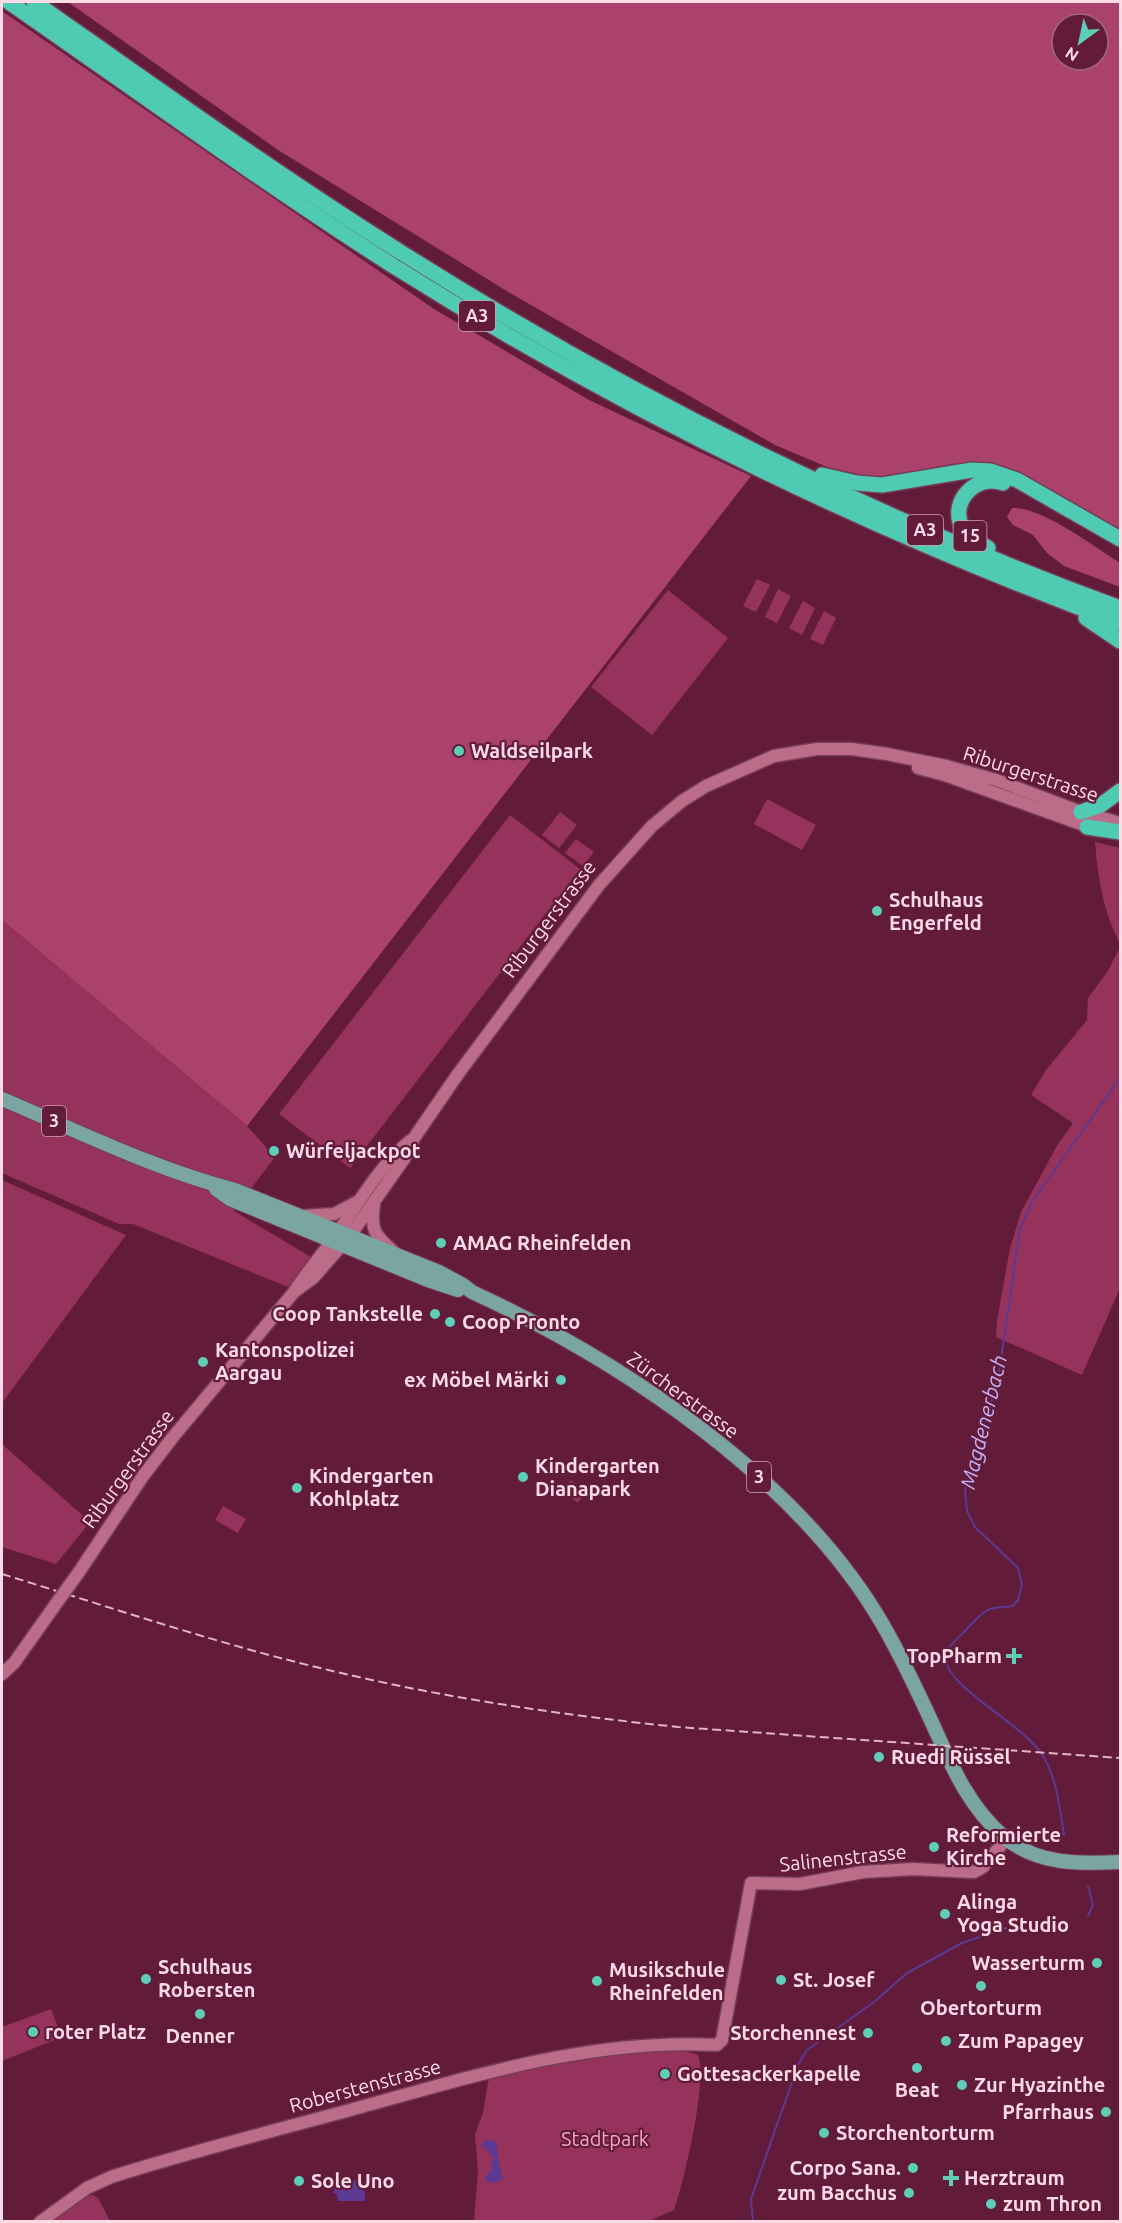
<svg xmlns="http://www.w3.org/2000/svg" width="1122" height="2223" font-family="Ubuntu,sans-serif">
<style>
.green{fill:#95335c}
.forest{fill:#aa426c;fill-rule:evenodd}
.water{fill:#5c3993}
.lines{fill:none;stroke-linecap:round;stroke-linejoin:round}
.stream{stroke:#5c3993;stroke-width:2}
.secondary-casing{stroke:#773d58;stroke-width:15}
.primary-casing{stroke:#773d58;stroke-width:16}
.highway-casing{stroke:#773d58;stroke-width:18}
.secondary{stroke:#bb6c88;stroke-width:12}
.primary{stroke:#7aa5a2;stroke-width:14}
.highway{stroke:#4fcbb3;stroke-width:15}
.rail{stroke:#e0b5c4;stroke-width:2;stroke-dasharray:9 4.5;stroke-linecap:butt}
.secondary-bridge-casing{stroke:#773d58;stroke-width:15;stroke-linecap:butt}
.secondary-bridge{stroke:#bb6c88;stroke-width:12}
.poi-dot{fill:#5eceb7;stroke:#621c3a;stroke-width:2}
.labels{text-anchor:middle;stroke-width:4.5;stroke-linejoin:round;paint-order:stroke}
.shield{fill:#621c3a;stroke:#cfa1b2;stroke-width:1.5}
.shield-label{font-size:18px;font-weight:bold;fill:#fedae5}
.poi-label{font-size:20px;font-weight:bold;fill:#fedae5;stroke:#621c3a;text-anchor:start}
.street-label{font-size:20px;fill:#fedae5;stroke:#621c3a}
.park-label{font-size:20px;fill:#f8a5c1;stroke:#621c3a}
.water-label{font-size:21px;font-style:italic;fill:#c6b0f9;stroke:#621c3a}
</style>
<rect width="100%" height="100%" fill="#621c3a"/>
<g class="green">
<path d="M757,579L770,585L756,612L743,606Z"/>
<path d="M778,589L791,596L777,623L765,617Z"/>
<path d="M668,590L728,638L652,735L591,687Z"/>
<path d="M803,601L815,608L802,635L789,628Z"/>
<path d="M824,611L836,618L823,645L810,639Z"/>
<path d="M767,799L816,825L802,850L754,824Z"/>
<path d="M560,812L577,825L559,848L542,835Z"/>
<path d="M510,815L580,869L350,1168L279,1114Z"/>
<path d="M576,839L594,852L583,866L565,853Z"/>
<path d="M1095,842L1120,848V944C1103,911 1098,878 1095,842Z"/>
<path d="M2,920L247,1126L275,1157L234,1211L311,1257L288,1287L133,1224H119L2,1173Z"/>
<path d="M1120,947V1288L1082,1375L996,1337L997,1321L1010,1248L1021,1212L1058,1144L1073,1123L1031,1095L1046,1070L1087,1020L1088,998L1108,971Z"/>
<path d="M2,1180L126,1235L2,1403Z"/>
<path d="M2,1444L90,1522L56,1564L2,1547Z"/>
<path d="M571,1480L584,1492L578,1503L561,1491Z"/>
<path d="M223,1506L246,1519L238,1533L215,1520Z"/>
<path d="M51,2009L62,2037L2,2061V2027Z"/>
<path d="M651,2047L682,2050L698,2055C708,2081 684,2181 674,2210L649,2221L474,2222L478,2170L475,2134L483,2113L488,2082L491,2077Z"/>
<path d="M93,2195L98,2198L110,2221H54L88,2196Z"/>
</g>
<g class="forest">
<path d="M68,2H1120V529L988,464L958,463L874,478L827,467L775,445L510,293L278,150ZM1062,24H1098V60H1062Z"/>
<path d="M2,11L434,309L589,400L751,476L247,1126L2,920Z"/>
<path d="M1012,508C1042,507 1093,546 1120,563V587L1064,566L1047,553L1033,535L1013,525L1007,517Z"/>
</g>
<g class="water">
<path d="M486,2140L497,2142C496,2150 501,2169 502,2179C496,2185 489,2184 485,2178L493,2168L491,2162L494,2157L482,2146V2143Z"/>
<path d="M358,2180L364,2186L365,2201H338L337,2194L333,2193L335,2187L348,2186L351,2181Z"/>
</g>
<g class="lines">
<g class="stream">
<path d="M1064,1835C1060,1809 1057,1779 1043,1756C1026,1726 949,1689 946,1660C945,1650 956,1639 963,1633C970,1626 981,1612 990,1609C997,1607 1006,1607 1013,1606L1018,1600L1022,1585L1018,1568L975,1527L967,1511L965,1489L998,1380L1020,1229L1032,1202L1120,1078"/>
<path d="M1088,1916L1093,1905L1088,1886"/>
<path d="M753,2222L751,2199L798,2065L807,2050L874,2002L907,1973L962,1943L1006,1928"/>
</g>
<defs>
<g id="secondary">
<path d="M918,768L945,775L1095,829"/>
<path d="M374,1205C370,1232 376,1236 395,1253"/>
<path d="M303,1216L334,1214L357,1202"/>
<path d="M294,1292L313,1278L349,1237L404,1159L414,1138L458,1074L599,885L652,826L682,801L706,786L774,756L817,749H852L887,754L946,766L996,780L1081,812L1120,823"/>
<path d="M79,1572L143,1476L173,1437L294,1292C307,1271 324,1253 338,1232C360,1201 380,1165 410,1141"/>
<path d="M2,1674L14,1663L53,1608"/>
<path d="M40,2222L87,2188L111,2177C193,2151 277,2130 361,2107C477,2075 595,2038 717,2045L722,2040L751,1883L800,1884L863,1872L913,1869L974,1872L983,1867L1006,1839"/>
</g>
<g id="primary">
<path d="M2,1099C78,1131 154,1169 235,1190L439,1272L463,1285L472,1292C622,1361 799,1479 883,1625C902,1658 918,1692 934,1727C952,1767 969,1807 1004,1837C1037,1865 1080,1864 1120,1862"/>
<path d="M216,1189L230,1199L428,1280L458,1290"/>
</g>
<g id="highway">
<path d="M9,2C137,91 263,183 395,267C624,411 867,529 1120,623"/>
<path d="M34,2C156,87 276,174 402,253C628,396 869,516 1120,608"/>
<path d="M822,475L857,483L882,485L972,470L991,471L1017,480L1120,539"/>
<path d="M988,548C979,542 967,537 962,527C949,501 977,473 1003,483"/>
<path d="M1086,618L1120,641"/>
<path d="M1081,812L1101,805L1120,791"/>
<path d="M1087,827L1120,832"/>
</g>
</defs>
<use href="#secondary" class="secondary-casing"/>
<use href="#primary" class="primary-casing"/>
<use href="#highway" class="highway-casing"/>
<use href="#secondary" class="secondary"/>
<use href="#primary" class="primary"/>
<use href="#highway" class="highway"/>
<path class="rail" d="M2,1574C113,1608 224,1646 337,1672C450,1699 563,1715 678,1727L1120,1758"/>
<defs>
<path id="secondary-bridge" d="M53,1608L79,1572"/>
</defs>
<use href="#secondary-bridge" class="secondary-bridge-casing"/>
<use href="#secondary-bridge" class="secondary-bridge"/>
</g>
<g class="poi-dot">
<circle cx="459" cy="751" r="6"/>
<circle cx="877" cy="911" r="6"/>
<circle cx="274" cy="1151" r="6"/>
<circle cx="441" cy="1243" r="6"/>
<circle cx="435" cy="1314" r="6"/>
<circle cx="450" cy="1322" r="6"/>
<circle cx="203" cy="1362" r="6"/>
<circle cx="561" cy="1380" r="6"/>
<circle cx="523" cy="1477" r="6"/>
<circle cx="297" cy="1488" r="6"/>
<path d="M1011 1647h6v6h6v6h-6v6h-6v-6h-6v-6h6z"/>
<circle cx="879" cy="1757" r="6"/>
<circle cx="934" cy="1847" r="6"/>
<circle cx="945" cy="1914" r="6"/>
<circle cx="1097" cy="1963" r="6"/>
<circle cx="146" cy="1979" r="6"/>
<circle cx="781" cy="1980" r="6"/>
<circle cx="597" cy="1981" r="6"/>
<circle cx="981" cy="1986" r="6"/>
<circle cx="200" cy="2014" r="6"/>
<circle cx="33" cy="2032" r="6"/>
<circle cx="868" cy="2033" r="6"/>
<circle cx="946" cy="2041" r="6"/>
<circle cx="917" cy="2068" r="6"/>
<circle cx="665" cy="2074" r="6"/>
<circle cx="962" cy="2085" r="6"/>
<circle cx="1106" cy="2112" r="6"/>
<circle cx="824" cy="2133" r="6"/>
<circle cx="913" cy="2168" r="6"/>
<path d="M948 2169h6v6h6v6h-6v6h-6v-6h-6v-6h6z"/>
<circle cx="299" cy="2181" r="6"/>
<circle cx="909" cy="2193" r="6"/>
<circle cx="991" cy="2204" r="6"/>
</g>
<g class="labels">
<g class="shield">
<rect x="459" y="301" width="36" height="30" rx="4.5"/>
<rect x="907" y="515" width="36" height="30" rx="4.5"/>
<rect x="953.5" y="521" width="33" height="30" rx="4.5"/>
<rect x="42" y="1106" width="24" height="30" rx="4.5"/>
<rect x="747" y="1462" width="24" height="30" rx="4.5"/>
</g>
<g class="shield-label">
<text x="477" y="322">A3</text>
<text x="925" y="536">A3</text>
<text x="970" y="542">15</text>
<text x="54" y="1127">3</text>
<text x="759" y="1483">3</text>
</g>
<g class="poi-label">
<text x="471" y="758">Waldseilpark</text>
<text x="889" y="907">Schulhaus<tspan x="889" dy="23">Engerfeld</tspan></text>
<text x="286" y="1158">Würfeljackpot</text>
<text x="453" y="1250">AMAG Rheinfelden</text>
<text x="423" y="1321" text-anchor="end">Coop Tankstelle</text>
<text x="462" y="1329">Coop Pronto</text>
<text x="215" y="1357">Kantonspolizei<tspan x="215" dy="23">Aargau</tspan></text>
<text x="549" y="1387" text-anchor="end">ex Möbel Märki</text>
<text x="535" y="1473">Kindergarten<tspan x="535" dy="23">Dianapark</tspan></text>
<text x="309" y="1483">Kindergarten<tspan x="309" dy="23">Kohlplatz</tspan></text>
<text x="1002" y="1663" text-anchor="end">TopPharm</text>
<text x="891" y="1764">Ruedi Rüssel</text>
<text x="946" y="1842">Reformierte<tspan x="946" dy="23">Kirche</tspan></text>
<text x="957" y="1909">Alinga<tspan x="957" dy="23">Yoga Studio</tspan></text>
<text x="1085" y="1970" text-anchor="end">Wasserturm</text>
<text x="158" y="1974">Schulhaus<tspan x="158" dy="23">Robersten</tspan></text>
<text x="609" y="1977">Musikschule<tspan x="609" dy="23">Rheinfelden</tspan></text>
<text x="793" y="1987">St. Josef</text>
<text x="981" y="2015" text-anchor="middle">Obertorturm</text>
<text x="45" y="2039">roter Platz</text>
<text x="856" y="2040" text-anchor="end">Storchennest</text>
<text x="200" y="2043" text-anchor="middle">Denner</text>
<text x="958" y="2048">Zum Papagey</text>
<text x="677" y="2081">Gottesackerkapelle</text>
<text x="974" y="2092">Zur Hyazinthe</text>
<text x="917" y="2097" text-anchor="middle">Beat</text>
<text x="1094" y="2119" text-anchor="end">Pfarrhaus</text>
<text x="836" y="2140">Storchentorturm</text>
<text x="901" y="2175" text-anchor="end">Corpo Sana.</text>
<text x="964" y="2185">Herztraum</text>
<text x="311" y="2188">Sole Uno</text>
<text x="897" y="2200" text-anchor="end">zum Bacchus</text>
<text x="1003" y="2211">zum Thron</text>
</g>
<g class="street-label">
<text transform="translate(1031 774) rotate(18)" y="7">Riburgerstrasse</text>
<text transform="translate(549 919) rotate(-53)" y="7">Riburgerstrasse</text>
<text transform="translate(683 1395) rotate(36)" y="7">Zürcherstrasse</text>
<text transform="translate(128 1469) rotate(-54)" y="7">Riburgerstrasse</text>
<text transform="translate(843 1858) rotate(-6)" y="7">Salinenstrasse</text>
<text transform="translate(365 2086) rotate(-15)" y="7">Roberstenstrasse</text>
</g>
<g class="park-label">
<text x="605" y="2146">Stadtpark</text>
</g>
<g class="water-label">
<text transform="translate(984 1422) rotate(-76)" y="7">Magdenerbach</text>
</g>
</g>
<rect width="1122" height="2223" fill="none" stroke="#fedae5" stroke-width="6"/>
<g transform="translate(1080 42) rotate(213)"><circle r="28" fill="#621c3a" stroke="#a0687e" stroke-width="1.5"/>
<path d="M0-4.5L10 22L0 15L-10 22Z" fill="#5eceb7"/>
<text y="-9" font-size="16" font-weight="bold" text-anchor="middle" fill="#fedae5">N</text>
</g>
</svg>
